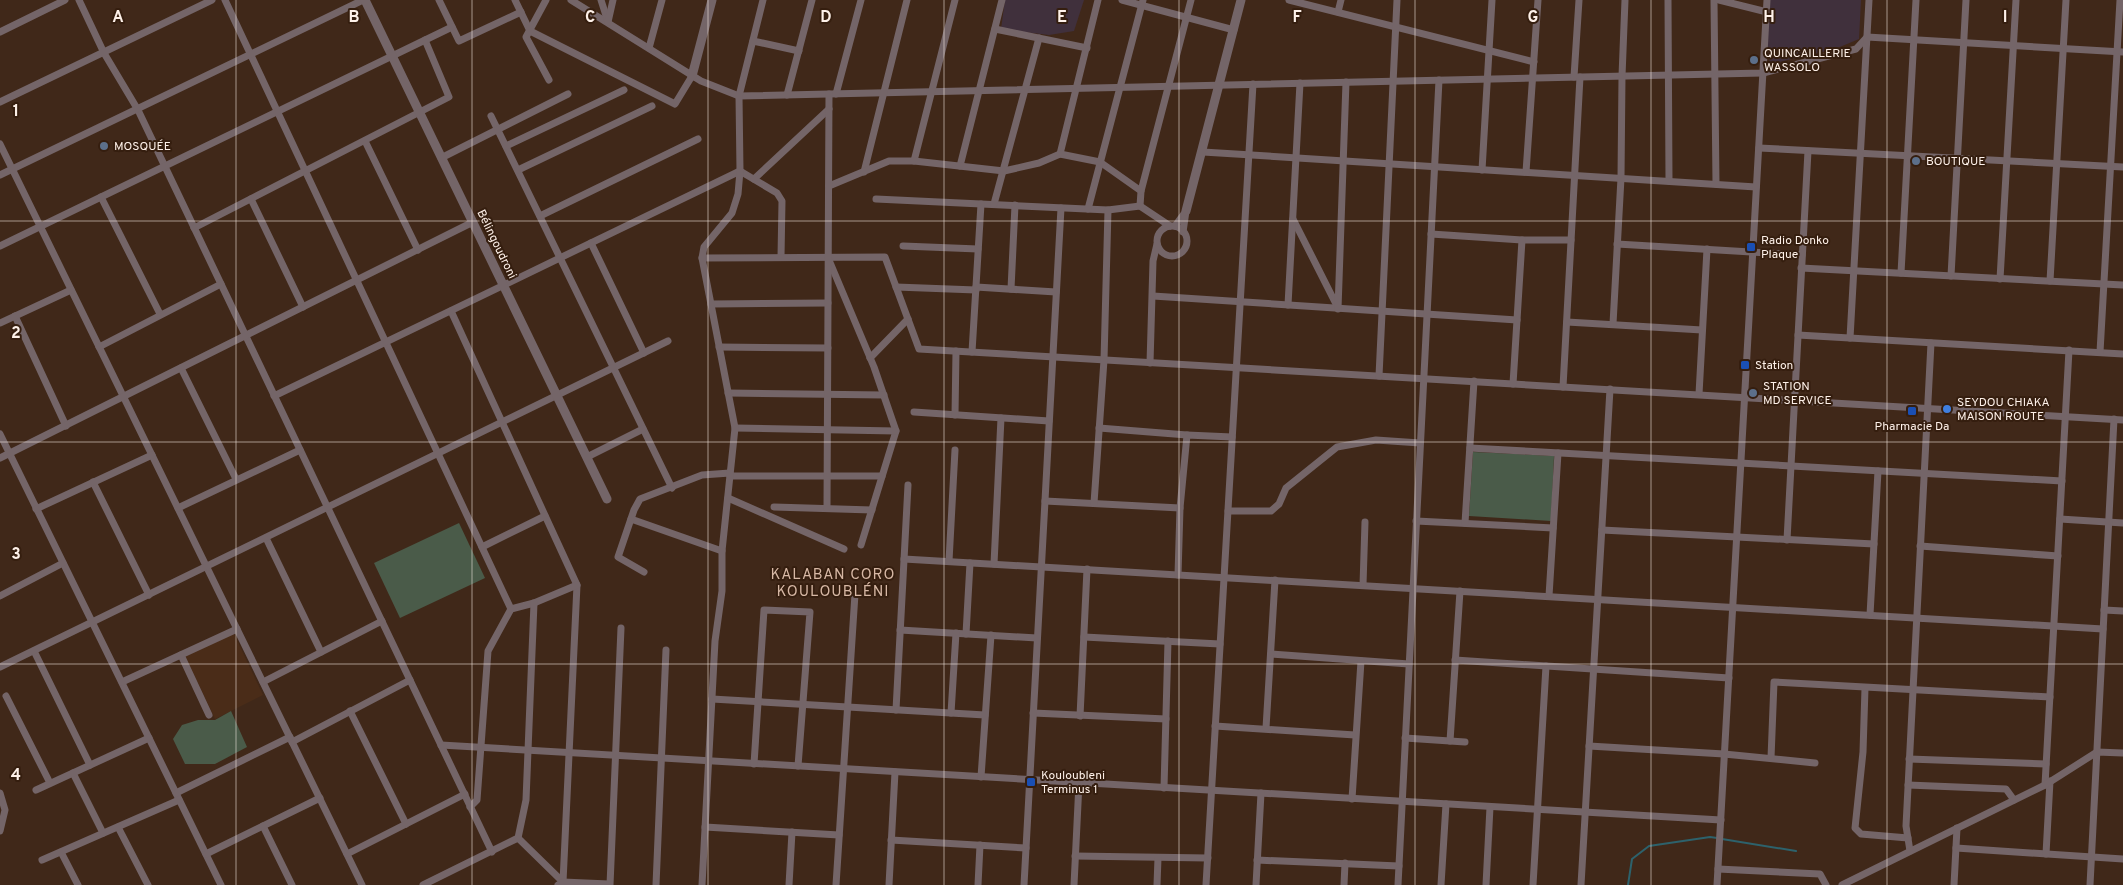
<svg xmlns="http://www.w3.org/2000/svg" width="2123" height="885" font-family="Overpass,sans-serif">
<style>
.commercial{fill:#40303c}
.built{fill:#4a2c18}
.green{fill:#4a5b49}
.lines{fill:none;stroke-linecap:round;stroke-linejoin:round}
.stream{stroke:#2d626c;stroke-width:2}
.minor{stroke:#746568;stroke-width:7}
.tertiary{stroke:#746568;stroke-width:9}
.grid{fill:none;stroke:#fef1e9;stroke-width:1;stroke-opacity:0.55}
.service-dot{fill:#5c6f8a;stroke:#351e0f;stroke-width:2}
.transit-dot{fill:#1a4fb4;stroke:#351e0f;stroke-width:2}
.shop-dot{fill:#3f7fe0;stroke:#351e0f;stroke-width:2}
.labels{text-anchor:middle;stroke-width:4;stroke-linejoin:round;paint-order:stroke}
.poi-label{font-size:12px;fill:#fef1e9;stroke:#351e0f;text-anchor:start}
.street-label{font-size:12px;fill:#fef1e9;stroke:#351e0f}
.quarter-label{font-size:15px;letter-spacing:1px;fill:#d7b8a5;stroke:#351e0f}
.grid-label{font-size:16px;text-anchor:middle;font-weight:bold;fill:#fef1e9;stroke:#351e0f;stroke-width:4;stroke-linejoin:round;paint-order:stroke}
</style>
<rect width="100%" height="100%" fill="#402819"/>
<g class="commercial">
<path d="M1005,0H1084L1074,31L1049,35L1001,29Z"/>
<path d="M1768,0H1861L1859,39L1835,49L1770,64L1766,37Z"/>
</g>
<path class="built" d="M233,632L263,695L215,719L185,656Z"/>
<g class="green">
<path d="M1473,452L1554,456L1551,521L1469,516Z"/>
<path d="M459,523L485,578L400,618L374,563Z"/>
<path d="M231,711L247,747L215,764H185L173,739L182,725L198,720H215Z"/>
</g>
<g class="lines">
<g class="stream">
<path d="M1722,839L1796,851"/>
<path d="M1628,885L1632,859L1649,846L1710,837L1717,838"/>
</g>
<g class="minor">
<path d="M79,0L104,53L138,110L492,852"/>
<path d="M225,0L511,609"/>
<path d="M439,0L459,41L521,12"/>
<path d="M515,0L530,31L675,104L692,76"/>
<path d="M546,0L526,37L549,80"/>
<path d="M571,0L701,81L739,96L1763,73L1856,49L1867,37L2123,52"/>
<path d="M601,0L608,22"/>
<path d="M1122,0L1234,30"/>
<path d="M1289,0L1534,62"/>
<path d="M1668,0L1669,181"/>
<path d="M1714,0L1716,184"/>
<path d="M1719,0L1767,12"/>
<path d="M1338,12L1341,0"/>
<path d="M608,22L613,0"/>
<path d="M995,29L1087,48"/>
<path d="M0,32L65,0"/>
<path d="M753,41L799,51"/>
<path d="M649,48L662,0"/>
<path d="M1574,77L1579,0"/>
<path d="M836,94L861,0"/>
<path d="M787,95L812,0"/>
<path d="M0,102L212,0"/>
<path d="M491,116L672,488"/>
<path d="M365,141L418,250"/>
<path d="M0,144L362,885"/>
<path d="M506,146L624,90"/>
<path d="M1759,148L2123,167"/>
<path d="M1203,152L1756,187"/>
<path d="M1060,154L1098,0"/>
<path d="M441,158L568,94"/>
<path d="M914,161L955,0"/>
<path d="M960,166L1002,0"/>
<path d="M518,170L652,106"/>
<path d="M1482,170L1492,0"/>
<path d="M740,171L777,193L782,201L781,257"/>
<path d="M864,172L907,0"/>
<path d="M1526,172L1538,0"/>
<path d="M0,175L363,0"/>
<path d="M754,179L829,109"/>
<path d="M829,186L889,161H914L1004,171L1039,163L1060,154L1100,162L1141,191L1140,206"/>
<path d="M1141,191L1191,0"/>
<path d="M101,197L160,314"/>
<path d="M251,199L303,307"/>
<path d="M876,199L1108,210L1140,206L1170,226"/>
<path d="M994,204L1039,38"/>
<path d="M1088,209L1143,0"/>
<path d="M540,216L698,139"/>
<path d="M1293,219L1337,306"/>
<path d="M1175,226L1186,211"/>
<circle cx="1172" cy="241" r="15"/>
<path d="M194,228L449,97L425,40"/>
<path d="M1183,232L1186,211"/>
<path d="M1431,234L1522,240H1571"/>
<path d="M591,243L644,353"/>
<path d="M1617,244L1802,255"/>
<path d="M0,246L452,27"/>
<path d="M903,246L978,249"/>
<path d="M702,258L885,257L919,349L2123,420"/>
<path d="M829,260L874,367L896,431L861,545"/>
<path d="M1801,268L2123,285"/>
<path d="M1901,273L1916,0"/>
<path d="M1951,276L1966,0"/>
<path d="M2000,279L2016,0"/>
<path d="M2050,281L2066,0"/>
<path d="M896,287L976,290"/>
<path d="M976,287L1056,292"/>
<path d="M1011,289L1015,205"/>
<path d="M1153,296L1517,320"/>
<path d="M711,304L828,303"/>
<path d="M1288,305L1300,83"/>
<path d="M1338,309L1346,82"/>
<path d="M451,311L577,585L563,882"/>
<path d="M15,316L66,426"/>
<path d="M1567,322L1702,330"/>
<path d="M0,323L71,290"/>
<path d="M1613,324L1621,178L1622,76L1625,0"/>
<path d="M1798,335L2123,354"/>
<path d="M1850,338L1869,0"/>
<path d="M99,347L221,284"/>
<path d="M719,347L828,348"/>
<path d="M972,352L981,204"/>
<path d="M2100,352L2120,0"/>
<path d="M870,358L908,319"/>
<path d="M1150,363L1153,261L1157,244"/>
<path d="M181,368L236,479"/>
<path d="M1379,376L1397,0"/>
<path d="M1513,384L1522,240"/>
<path d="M1563,387L1580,77"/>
<path d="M728,393L884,395"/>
<path d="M1699,394L1707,249"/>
<path d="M274,396L740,171"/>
<path d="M914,412L1049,421"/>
<path d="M955,415L956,351"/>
<path d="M735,428L896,431"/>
<path d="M1099,428L1187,435"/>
<path d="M0,434L221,885"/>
<path d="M1470,448L2062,481"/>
<path d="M587,457L643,429"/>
<path d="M0,458L473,222"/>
<path d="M730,476H882"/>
<path d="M93,482L149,595"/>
<path d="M728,498L844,549"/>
<path d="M1045,501L1180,508"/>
<path d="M1094,503L1104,360L1108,210"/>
<path d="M774,507L872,510"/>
<path d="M178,508L300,450"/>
<path d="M827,508L829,94"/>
<path d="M36,509L152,455"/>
<path d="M1228,511H1271L1279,504L1286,488L1337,447L1376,440L1420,443"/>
<path d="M631,519L722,551"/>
<path d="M2060,519L2123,523"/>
<path d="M1416,521L1553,528"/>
<path d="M1465,523L1474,381"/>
<path d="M1602,530L1874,544"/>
<path d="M266,538L321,652"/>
<path d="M1787,540L1808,151"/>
<path d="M1920,546L2058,556"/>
<path d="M482,547L545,516"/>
<path d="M904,559L2103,629"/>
<path d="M949,561L955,450"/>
<path d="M994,564L1001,418"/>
<path d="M644,572L618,557L634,510L640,499L702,475L730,473"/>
<path d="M1178,575L1180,508L1187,435L1232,437"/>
<path d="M1363,585L1365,522"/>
<path d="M0,596L63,563"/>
<path d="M1549,596L1558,453"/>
<path d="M2104,610L2123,611"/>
<path d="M1870,615L1878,471"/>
<path d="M900,630L1037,638"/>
<path d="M966,634L970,563"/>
<path d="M1084,637L1220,644"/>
<path d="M34,651L90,765"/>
<path d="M1271,654L1409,664"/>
<path d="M181,655L209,715"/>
<path d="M1455,660L1729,678"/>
<path d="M0,667L668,341"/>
<path d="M122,682L237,629"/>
<path d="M263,682L382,621"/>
<path d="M1865,688L1863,752L1855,828L1861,834L1908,838"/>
<path d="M6,696L50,783"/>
<path d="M712,699L985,715"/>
<path d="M896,710L908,485"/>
<path d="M350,711L406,824"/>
<path d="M951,713L956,633"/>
<path d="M1033,713L1166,719"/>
<path d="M1080,716L1087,569"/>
<path d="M1215,726L1355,735"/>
<path d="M1266,728L1275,580"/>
<path d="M1405,738L1465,742"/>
<path d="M1450,741L1460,591"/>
<path d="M292,742L410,680"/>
<path d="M441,745L1721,820"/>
<path d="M1589,746L1724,754L1815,763"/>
<path d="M1771,758L1774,682L2050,697"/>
<path d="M1909,759L2046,764"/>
<path d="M754,764L764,610L810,612L798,766"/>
<path d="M73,773L103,833"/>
<path d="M981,777L991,635"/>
<path d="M1908,785L2006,789L2014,800"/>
<path d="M2045,785L2069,350"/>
<path d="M1164,788L1168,641"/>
<path d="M36,790L149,738"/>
<path d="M0,793L5,810L0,831"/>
<path d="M176,793L290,737"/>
<path d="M1352,799L1361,661"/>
<path d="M470,807L477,800L488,651L511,609L534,603L577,585"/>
<path d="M263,826L292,885"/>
<path d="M118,827L148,885"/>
<path d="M705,827L839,835"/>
<path d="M518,838L563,882"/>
<path d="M891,840L1026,848"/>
<path d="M1956,848L2123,859"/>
<path d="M1910,851L1906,826L1931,343"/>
<path d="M61,852L78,885"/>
<path d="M206,854L320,798"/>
<path d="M347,854L465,794"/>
<path d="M2046,854L2050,781"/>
<path d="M1075,856L1208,858"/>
<path d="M42,860L179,800"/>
<path d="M1257,860L1399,866"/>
<path d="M1718,869L1820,874L1826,885"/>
<path d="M423,885L518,838L526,800L534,603"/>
<path d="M558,885L563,882L609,884"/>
<path d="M610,885L621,628"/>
<path d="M656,885L666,650"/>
<path d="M702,885L715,641L722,591V551L735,428L702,258L704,247L732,213L738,194L740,171L739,96L763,0"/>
<path d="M789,885L792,832"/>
<path d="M836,885L855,594"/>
<path d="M889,885L895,772"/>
<path d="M978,885L980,845"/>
<path d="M1024,885L1061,208"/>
<path d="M1074,885L1079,783"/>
<path d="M1157,885L1158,858"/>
<path d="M1206,885L1253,84"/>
<path d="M1256,885L1261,793"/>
<path d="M1344,885L1345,863"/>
<path d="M1398,885L1439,80"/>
<path d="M1441,885L1446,804"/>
<path d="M1486,885L1490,807"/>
<path d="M1533,885L1546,666"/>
<path d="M1581,885L1610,389"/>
<path d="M1717,885L1767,0"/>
<path d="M1842,885L2045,785L2097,752L2123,753"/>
<path d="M1954,885L1957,828"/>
<path d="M2090,885L2114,419"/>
</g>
<g class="tertiary">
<path d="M365,0L607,499"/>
<path d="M692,76L712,0"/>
<path d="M1186,211L1241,0"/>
</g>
</g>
<path class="grid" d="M236,0V885M472,0V885M708,0V885M944,0V885M1179,0V885M1415,0V885M1651,0V885M1887,0V885M0,221H2123M0,442H2123M0,664H2123"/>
<g class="service-dot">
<circle cx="1754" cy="60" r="5"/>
<circle cx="104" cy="146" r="5"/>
<circle cx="1916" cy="161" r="5"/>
<circle cx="1753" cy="393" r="5"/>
</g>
<g class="transit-dot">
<rect x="1746" y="242" width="10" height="10" rx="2.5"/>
<rect x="1740" y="360" width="10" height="10" rx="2.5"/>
<rect x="1907" y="406" width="10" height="10" rx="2.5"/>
<rect x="1026" y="777" width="10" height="10" rx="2.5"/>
</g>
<circle class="shop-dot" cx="1947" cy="409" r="5"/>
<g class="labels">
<g class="poi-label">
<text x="1764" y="57">QUINCAILLERIE<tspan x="1764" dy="14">WASSOLO</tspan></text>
<text x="114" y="150">MOSQUÉE</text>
<text x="1926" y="165">BOUTIQUE</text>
<text x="1761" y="244">Radio Donko<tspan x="1761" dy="14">Plaque</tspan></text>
<text x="1755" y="369">Station</text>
<text x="1763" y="390">STATION<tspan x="1763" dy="14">MD SERVICE</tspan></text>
<text x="1957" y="406">SEYDOU CHIAKA<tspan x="1957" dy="14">MAISON ROUTE</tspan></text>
<text x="1912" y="430" text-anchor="middle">Pharmacie Da</text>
<text x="1041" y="779">Kouloubleni<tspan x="1041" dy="14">Terminus 1</tspan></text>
</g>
<g class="street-label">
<text transform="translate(497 244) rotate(64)" y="4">Bélingoudroni</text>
</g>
<g class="quarter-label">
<text x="833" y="579">KALABAN CORO<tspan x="833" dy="17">KOULOUBLÉNI</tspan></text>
</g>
</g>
<g class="grid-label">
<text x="118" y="22">A</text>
<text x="354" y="22">B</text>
<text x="590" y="22">C</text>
<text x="826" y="22">D</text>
<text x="1062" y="22">E</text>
<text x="1297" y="22">F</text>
<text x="1533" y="22">G</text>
<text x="1769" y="22">H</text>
<text x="2005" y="22">I</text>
<text x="16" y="116">1</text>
<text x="16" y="338">2</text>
<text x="16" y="559">3</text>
<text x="16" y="780">4</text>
</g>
</svg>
